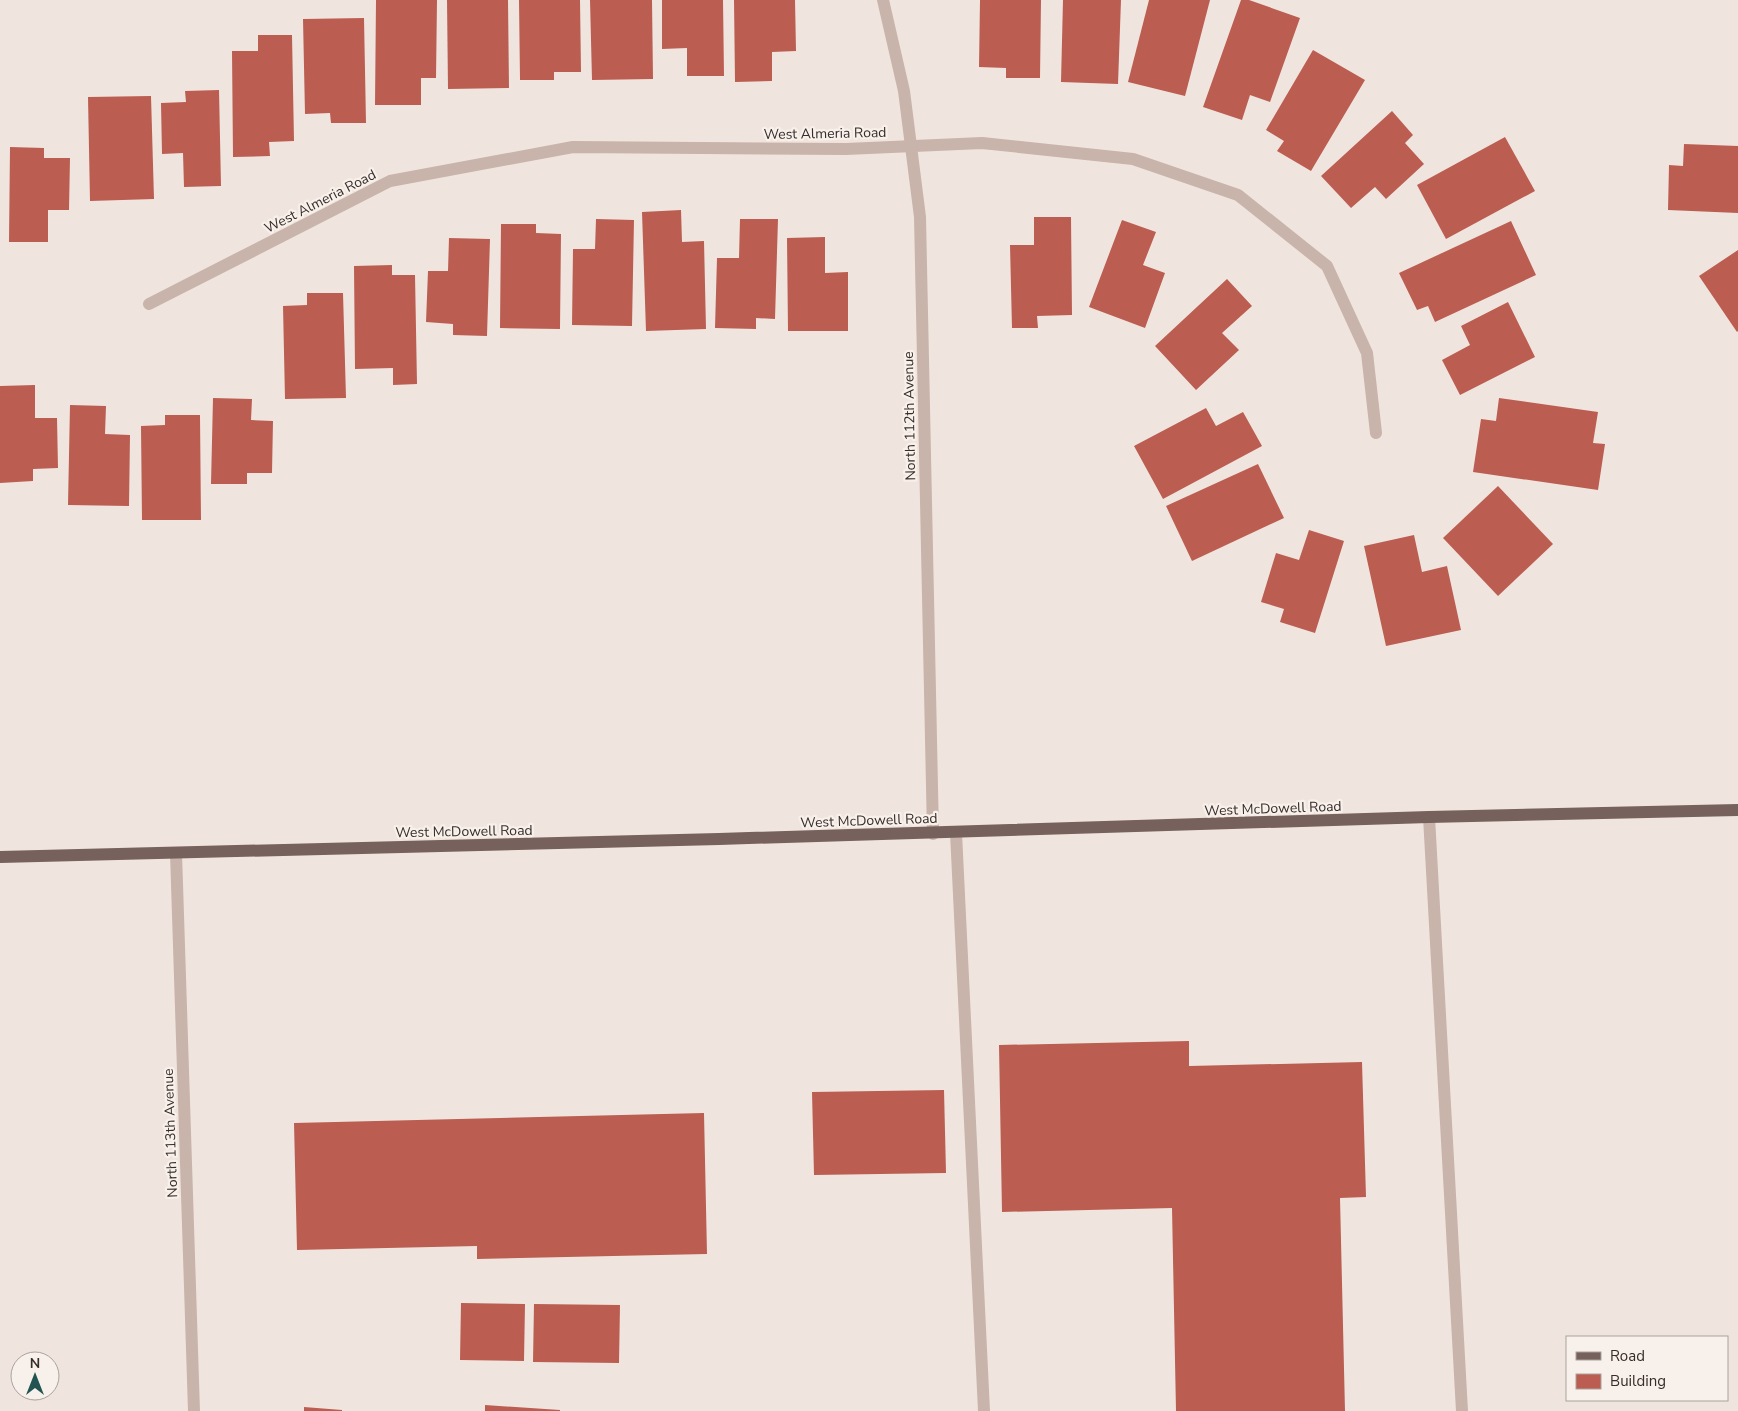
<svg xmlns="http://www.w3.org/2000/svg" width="1738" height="1411" font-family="'Nunito Sans',sans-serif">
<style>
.building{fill:#bb5d51}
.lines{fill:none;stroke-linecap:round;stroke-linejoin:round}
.service{stroke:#c8b4ab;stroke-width:12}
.minor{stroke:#c8b4ab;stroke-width:12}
.tertiary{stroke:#c8b4ab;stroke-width:12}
.primary{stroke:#76615c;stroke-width:12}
.labels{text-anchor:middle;stroke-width:4.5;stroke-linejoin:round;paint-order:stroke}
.street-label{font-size:14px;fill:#362c2a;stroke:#f8f0ea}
</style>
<rect width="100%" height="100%" fill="#f0e5de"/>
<g class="building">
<path d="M376,0H437L436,78H421V105H375Z"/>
<path d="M447,0H508L509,88L448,89Z"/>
<path d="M519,0H580L581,72H554V80H520Z"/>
<path d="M590,0H652L653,79L592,80Z"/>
<path d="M662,0H723L724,76H687V48L662,49Z"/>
<path d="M734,0H795L796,51L772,52V81L735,82Z"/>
<path d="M980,0H1041L1040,78H1006V68L979,67Z"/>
<path d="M1063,0H1121L1118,84L1061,82Z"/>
<path d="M1149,0H1210L1185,96L1128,82Z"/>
<path d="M1241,0H1249L1300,18L1270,102L1250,95L1242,120L1203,107Z"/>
<path d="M364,18L366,123H331L330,113L305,114L303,19Z"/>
<path d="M258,35H292L294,141L269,142L270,156L233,157L232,51H258Z"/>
<path d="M1313,50L1365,80L1311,171L1277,151L1284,141L1266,130Z"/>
<path d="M219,90L221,186L184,187L183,153L162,154L161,103L186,102L185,91Z"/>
<path d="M151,96L154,199L90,201L88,97Z"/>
<path d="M1392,111L1413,135L1405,143L1424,164L1386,199L1375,187L1351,208L1321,176Z"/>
<path d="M1505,137L1535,191L1446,239L1417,185Z"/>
<path d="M1684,144L1738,146V213L1668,210L1669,165L1683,166Z"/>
<path d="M10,147L44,148V158H70L69,210H48V242H9Z"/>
<path d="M681,210L682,242L704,241L706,329L646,331L642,212Z"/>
<path d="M1034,217H1071L1072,315L1037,316L1038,328H1012L1010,245H1034Z"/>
<path d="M596,219L634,220L632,326L572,325L573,249H595Z"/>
<path d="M740,219H778L775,319L756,318V329L715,328L717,258H739Z"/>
<path d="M1122,220L1156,232L1143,265L1165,273L1145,328L1089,307Z"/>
<path d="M1511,221L1536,275L1435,322L1428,306L1417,310L1399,273Z"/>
<path d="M501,224H536V233L561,234L560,329L500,328Z"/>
<path d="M825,237V273L848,272V331H788L787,238Z"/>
<path d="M449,238L490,239L487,336L453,335V324L426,322L428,271H448Z"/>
<path d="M1738,250V331L1737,332L1699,276Z"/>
<path d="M392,265V275H415L417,384L393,385V368L355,369L354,266Z"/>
<path d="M1227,279L1252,306L1222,333L1239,350L1196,390L1155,346Z"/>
<path d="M307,293H343L346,398L285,399L283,306L307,305Z"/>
<path d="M1508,302L1535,357L1460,395L1442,360L1470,345L1461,326Z"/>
<path d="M35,385V418H57L58,468L33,469V481L0,483V386Z"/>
<path d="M213,398L252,399L251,420L273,421L272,473H247V484H211Z"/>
<path d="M1499,398L1598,412L1593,443L1605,444L1598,490L1473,472L1481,419L1496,421Z"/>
<path d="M70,405L106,406L105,434L130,435L129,506L68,505Z"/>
<path d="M1206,408L1216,426L1243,412L1262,446L1163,499L1134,446Z"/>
<path d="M165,415H200L201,520H142L141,426L165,425Z"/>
<path d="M1258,464L1284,518L1192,561L1166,506Z"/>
<path d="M1498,486L1553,544L1498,596L1443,538Z"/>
<path d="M1309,530L1344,541L1315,633L1280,622L1284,609L1261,602L1276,553L1299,560Z"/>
<path d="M1414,535L1422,572L1447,566L1461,630L1386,646L1364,546Z"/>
<path d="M1189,1041V1066L1362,1062L1366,1197L1340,1198L1345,1411H1176L1172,1208L1002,1212L999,1045Z"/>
<path d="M944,1090L946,1173L814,1175L812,1092Z"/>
<path d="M704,1113L707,1254L477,1259V1246L297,1250L294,1123Z"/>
<path d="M461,1303L525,1304L524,1361L460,1360Z"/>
<path d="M534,1304L620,1305L619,1363L533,1362Z"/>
<path d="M485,1405L560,1410V1411H485Z"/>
<path d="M304,1407L342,1410V1411H304Z"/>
</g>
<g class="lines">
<g class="service">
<path d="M1429,817L1462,1411"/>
<path d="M956,833L984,1411"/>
</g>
<g class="minor">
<path d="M149,304L390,181L573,147L846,149L982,143L1133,159L1238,195L1327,266L1367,353L1376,433"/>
<path d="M176,853L194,1411"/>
</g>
<path class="tertiary" d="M883,0L904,91L920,217L933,834"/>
<path class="primary" d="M0,857L719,839L1429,817L1738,810"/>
</g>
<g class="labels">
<g class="street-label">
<text transform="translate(825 133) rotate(-1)" y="5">West Almeria Road</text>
<text transform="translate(320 201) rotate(-27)" y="5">West Almeria Road</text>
<text transform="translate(909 416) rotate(-91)" y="5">North 112th Avenue</text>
<text transform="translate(1273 808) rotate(-2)" y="5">West McDowell Road</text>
<text transform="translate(869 820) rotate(-2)" y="5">West McDowell Road</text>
<text transform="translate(464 831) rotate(-1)" y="5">West McDowell Road</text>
<text transform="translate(170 1133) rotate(-92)" y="5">North 113th Avenue</text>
</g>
</g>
<rect x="1566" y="1336" width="162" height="65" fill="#f8f0ea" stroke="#aaa29d"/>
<rect x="1576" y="1352" width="25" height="8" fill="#76615c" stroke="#aaa29d"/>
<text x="1610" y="1361" font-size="15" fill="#362c2a">Road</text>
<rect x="1576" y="1374" width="25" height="15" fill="#bb5d51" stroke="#aaa29d"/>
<text x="1610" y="1386" font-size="15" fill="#362c2a">Building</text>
<g transform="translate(35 1376)"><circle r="24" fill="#f8f0ea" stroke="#aaa29d"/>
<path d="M0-4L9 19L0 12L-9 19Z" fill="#225451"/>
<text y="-8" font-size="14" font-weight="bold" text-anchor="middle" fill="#362c2a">N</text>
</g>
</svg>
